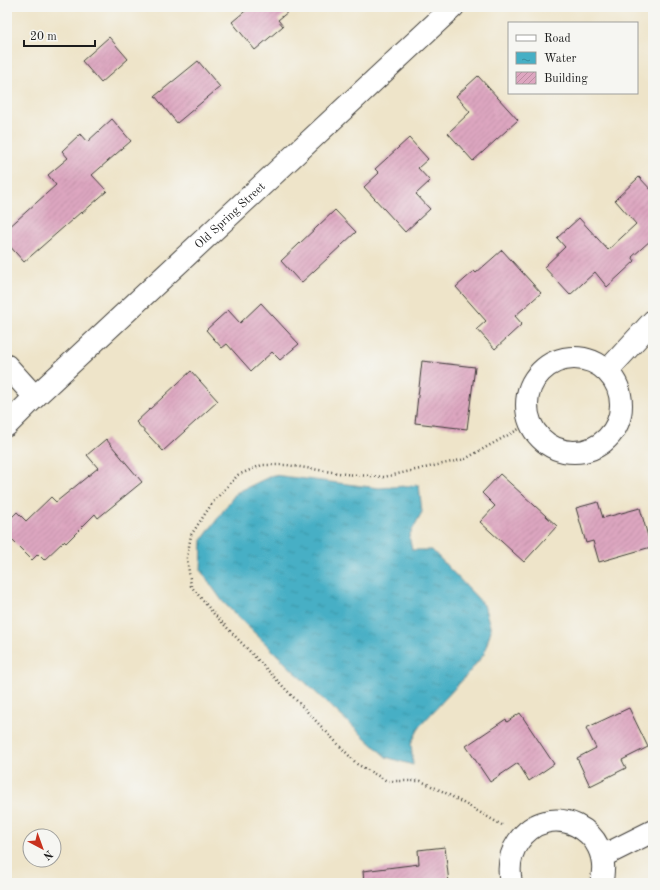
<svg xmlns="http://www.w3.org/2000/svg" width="660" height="890" font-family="'Old Standard TT',serif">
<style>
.water{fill:url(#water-ripples);stroke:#316670}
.building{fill:url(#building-hatch)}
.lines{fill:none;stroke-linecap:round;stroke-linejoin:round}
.minor-casing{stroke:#3c3a36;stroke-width:24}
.tertiary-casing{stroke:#3c3a36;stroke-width:24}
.path{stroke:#3c3a36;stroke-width:2.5;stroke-dasharray:1 3;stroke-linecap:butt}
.minor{stroke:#fff;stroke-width:22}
.tertiary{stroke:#fff;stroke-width:22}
.labels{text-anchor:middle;stroke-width:3.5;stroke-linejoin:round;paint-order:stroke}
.street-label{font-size:12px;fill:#1c1c1c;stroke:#f6f6f2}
</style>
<defs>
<pattern id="water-ripples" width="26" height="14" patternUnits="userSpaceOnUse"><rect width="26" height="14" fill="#46afc5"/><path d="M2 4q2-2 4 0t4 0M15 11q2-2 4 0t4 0" fill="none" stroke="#3a8e9f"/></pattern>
<pattern id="building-hatch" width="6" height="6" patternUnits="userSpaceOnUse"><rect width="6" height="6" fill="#dda6c0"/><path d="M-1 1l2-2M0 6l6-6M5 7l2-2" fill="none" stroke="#bd8ea4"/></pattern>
</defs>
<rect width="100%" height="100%" fill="#f6f6f2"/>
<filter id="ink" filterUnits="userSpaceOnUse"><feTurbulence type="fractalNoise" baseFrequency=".025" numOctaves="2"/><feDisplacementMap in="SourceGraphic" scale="8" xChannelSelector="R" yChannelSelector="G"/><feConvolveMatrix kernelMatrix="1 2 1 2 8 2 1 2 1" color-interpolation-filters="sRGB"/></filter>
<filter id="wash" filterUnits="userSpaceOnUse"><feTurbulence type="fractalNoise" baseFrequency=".012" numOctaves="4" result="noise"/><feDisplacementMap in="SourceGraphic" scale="16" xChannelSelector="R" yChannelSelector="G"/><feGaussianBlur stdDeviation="0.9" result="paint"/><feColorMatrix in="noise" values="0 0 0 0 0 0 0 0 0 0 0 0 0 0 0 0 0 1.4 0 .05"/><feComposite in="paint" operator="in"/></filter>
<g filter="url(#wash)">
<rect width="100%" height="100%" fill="#eee4c9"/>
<path class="water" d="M273,475L379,488L419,485L422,512L409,536L412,550H432L484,605L491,630L484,654L467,675L420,726L411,744L413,765L386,757L312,689L223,602L201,571L202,540L236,493Z"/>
<g id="blocks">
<g class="building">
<path d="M250,7H294L278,20L283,26L255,50L232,22Z"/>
<path d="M109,37L128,59L101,83L82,61Z"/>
<path d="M198,61L220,87L177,123L155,96Z"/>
<path d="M478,76L518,120L473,161L448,133L470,112L456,96Z"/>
<path d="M112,119L131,141L92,175L107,191L82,213L81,212L24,262L7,243V229L56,185L48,175L68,158L62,151L80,134L87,142Z"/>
<path d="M409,138L428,159L418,168L430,181L416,194L430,209L405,232L364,187L379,173L375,169Z"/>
<path d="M639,177L653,192V242L651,240L632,257L635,261L607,287L595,272L570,295L544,267L565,247L557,238L579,218L608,250L636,224L615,200Z"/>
<path d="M335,210L356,232L301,283L281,261Z"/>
<path d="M502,250L541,293L515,316L522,324L495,349L477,329L486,321L456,287L474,271L476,273Z"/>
<path d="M261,303L299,344L280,360L272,352L251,371L227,344L222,348L206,330L228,310L240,323Z"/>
<path d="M422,361L475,367L467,429L415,423Z"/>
<path d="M191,371L218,401L163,451L136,422Z"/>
<path d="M106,439L142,482L98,518L95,514L66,543L64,541L44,560L38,554L32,560L7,535V522L17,512L26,521L51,497L56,502L98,468L87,455Z"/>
<path d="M500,474L557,526L524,562L480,522L495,506L482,493Z"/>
<path d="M598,502L603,518L640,508L651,547L599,562L593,541L586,543L576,508Z"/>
<path d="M629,708L648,747L622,760L626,768L590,786L577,758L596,748L586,728Z"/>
<path d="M520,713L554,764L529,781L518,763L490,782L466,746L506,719L507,722Z"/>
<path d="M445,847L449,883H364L363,871L419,864L418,850Z"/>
</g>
</g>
</g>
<g filter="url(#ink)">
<use href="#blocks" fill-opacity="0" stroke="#3c3a36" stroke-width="1"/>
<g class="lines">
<defs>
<g id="minor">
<circle cx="574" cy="405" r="47"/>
<path d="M7,366L35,397"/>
<path d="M607,371L653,321"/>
<path d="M603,856L653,831"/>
<path d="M511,883C508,868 509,855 518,842C548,797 616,829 601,883"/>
</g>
<g id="tertiary">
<path id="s1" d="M7,425L35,397L453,7"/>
</g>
</defs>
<use href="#minor" class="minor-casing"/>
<use href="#tertiary" class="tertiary-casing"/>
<path class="path" d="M502,825L442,791L421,781H387L357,764L214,614L191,586L187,558L191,535L213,502L238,475L262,465H287L345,474L384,477L465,459L519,429L528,417"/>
<use href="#minor" class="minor"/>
<use href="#tertiary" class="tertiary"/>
</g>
</g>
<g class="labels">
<g class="street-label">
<text dy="4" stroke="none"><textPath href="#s1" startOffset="306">Old Spring Street</textPath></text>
</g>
</g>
<rect width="660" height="890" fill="none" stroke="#f6f6f2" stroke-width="24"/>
<rect x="508" y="22" width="130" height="72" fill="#f6f6f2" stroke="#9f9f9c"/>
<rect x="516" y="35" width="20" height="6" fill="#ffffff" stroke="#9f9f9c"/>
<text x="544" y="42" font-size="12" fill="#1c1c1c">Road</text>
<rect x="516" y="52" width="20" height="12" fill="url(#water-ripples)" stroke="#9f9f9c"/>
<text x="544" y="62" font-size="12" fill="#1c1c1c">Water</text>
<rect x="516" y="72" width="20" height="12" fill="url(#building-hatch)" stroke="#9f9f9c"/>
<text x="544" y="82" font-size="12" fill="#1c1c1c">Building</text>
<g transform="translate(42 848) rotate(139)"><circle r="19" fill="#f6f6f2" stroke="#9f9f9c"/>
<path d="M0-3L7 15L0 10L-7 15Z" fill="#c8321e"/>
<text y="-6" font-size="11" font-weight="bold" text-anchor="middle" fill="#1c1c1c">N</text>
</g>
<path d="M24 40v6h71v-6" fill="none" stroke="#1c1c1c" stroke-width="2"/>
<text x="30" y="40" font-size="12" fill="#1c1c1c" stroke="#f6f6f2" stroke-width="3" paint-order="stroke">20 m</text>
</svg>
